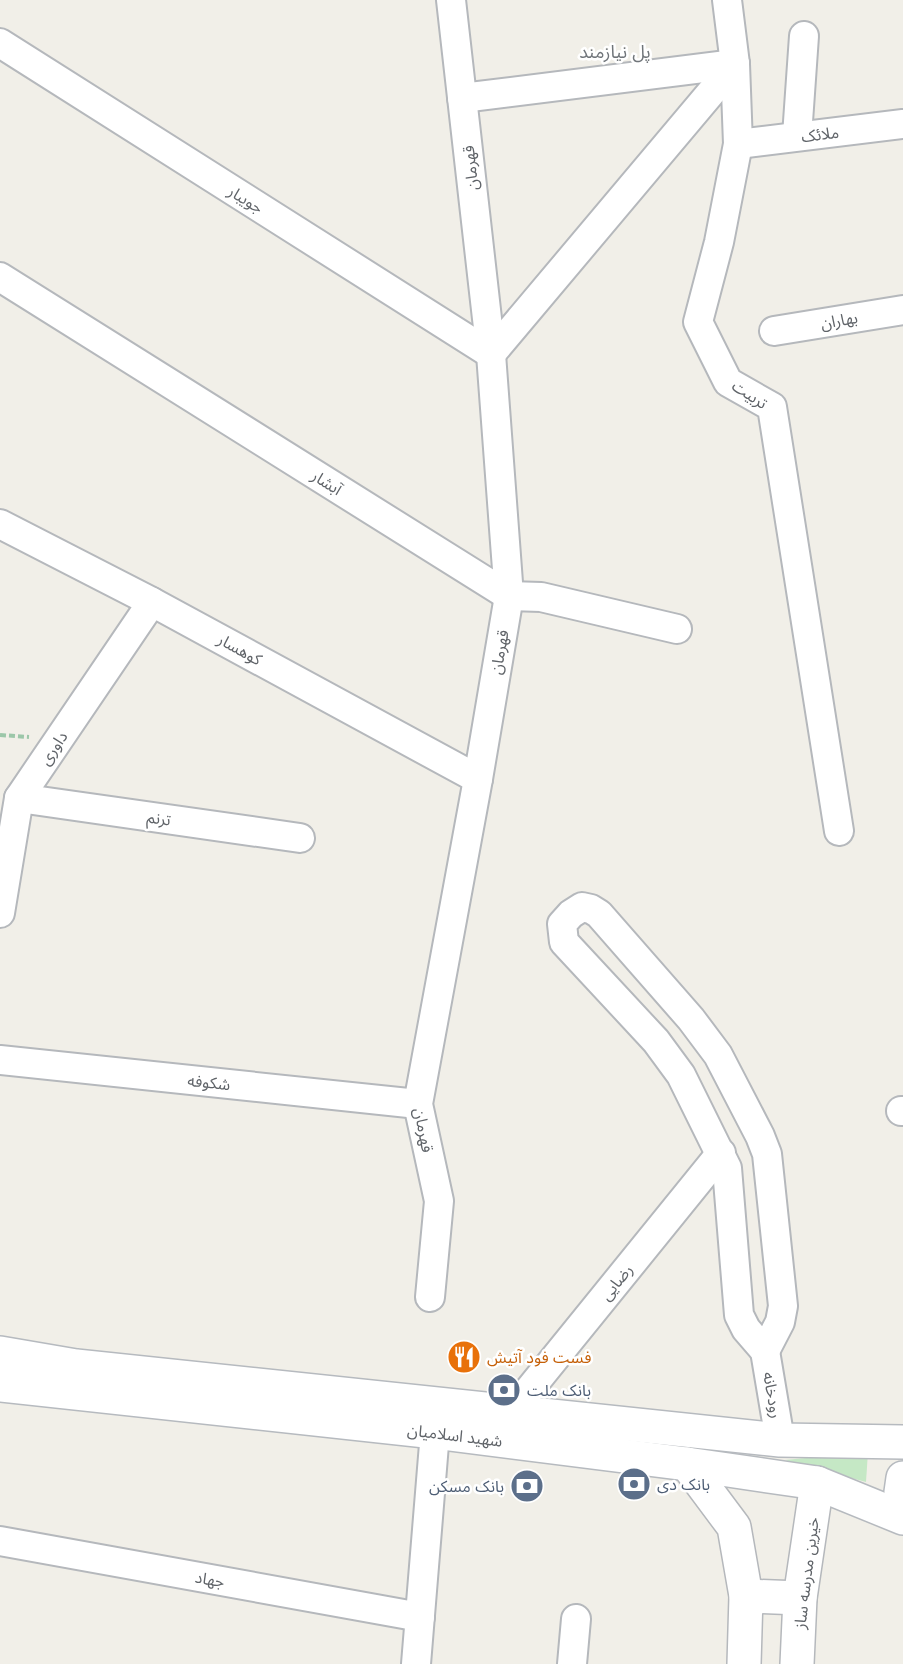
<svg xmlns="http://www.w3.org/2000/svg" width="903" height="1664" font-family="Helvetica,'Noto Sans Arabic',sans-serif">
<style>
.green{fill:#c5e8c5}
.lines{fill:none;stroke-linecap:round;stroke-linejoin:round}
.minor-casing{stroke:#b5b8bc;stroke-width:32}
.tertiary-casing{stroke:#b5b8bc;stroke-width:36}
.secondary-casing{stroke:#b6babf;stroke-width:36}
.path{stroke:#9cc7a9;stroke-width:4;stroke-dasharray:6 3;stroke-linecap:butt}
.minor{stroke:#fff;stroke-width:28}
.tertiary{stroke:#fff;stroke-width:33}
.secondary{stroke:#fff;stroke-width:33}
.labels{text-anchor:middle;stroke-width:5;stroke-linejoin:round;paint-order:stroke}
.street-label{font-size:16px;fill:#5f6368;stroke:#fff}
.food-label{font-size:16px;fill:#c56008;stroke:#fff;text-anchor:start}
.service-label{font-size:16px;fill:#4e5e75;stroke:#fff;text-anchor:start}
.neighbourhood-label{font-size:18px;fill:#70757a;stroke:#fff}
</style>
<rect width="100%" height="100%" fill="#f1efe8"/>
<path class="green" d="M868,1452L866,1482L785,1460Z"/>
<g class="lines">
<defs>
<g id="minor">
<path d="M727,0L735,64L738,144L719,242L698,322L728,382L772,407L839,831"/>
<path d="M0,43L491,354L735,64"/>
<path d="M462,98L735,64"/>
<path d="M797,136L804,36"/>
<path d="M738,144L903,124"/>
<path d="M0,277L509,596L541,597L677,629"/>
<path d="M774,331L903,310"/>
<path d="M0,524L152,602L478,779"/>
<path d="M19,798L300,838"/>
<path d="M582,907L591,909L599,914L691,1019L718,1055L760,1136L767,1154L783,1306L780,1322L765,1351L746,1329L739,1315L727,1168L681,1075L656,1041L564,942L562,924L571,914Z"/>
<path d="M0,913L19,798L152,602"/>
<path d="M0,1060L418,1104"/>
<path d="M901,1111H903"/>
<path d="M430,1297L439,1201L418,1104L478,779L509,596L491,354L451,0"/>
<path d="M765,1351L780,1440"/>
<path d="M512,1411L721,1153"/>
<path d="M0,1541L420,1617"/>
<path d="M416,1664L435,1432"/>
<path d="M572,1664L576,1619"/>
</g>
<g id="tertiary">
<path d="M687,1464L734,1527L746,1596L744,1664"/>
<path d="M746,1596L800,1598"/>
<path d="M797,1664L800,1598L817,1483"/>
</g>
<g id="secondary">
<path d="M0,1353L76,1366L780,1440L903,1442"/>
<path d="M0,1385L435,1432L687,1464L817,1483L903,1518"/>
<path d="M903,1478L901,1492L903,1504"/>
</g>
</defs>
<use href="#minor" class="minor-casing"/>
<use href="#tertiary" class="tertiary-casing"/>
<use href="#secondary" class="secondary-casing"/>
<path class="path" d="M0,735L29,737"/>
<use href="#minor" class="minor"/>
<use href="#tertiary" class="tertiary"/>
<use href="#secondary" class="secondary"/>
</g>
<defs>
<symbol id="restaurant-disc" viewBox="-11 -11 22 22"><circle r="9.5" fill="#e8710a" stroke="#fff"/><path d="M-5-6h1v4h1v-4h1v4h1v-4h1v5L-1.5 .5V6h-2V.5L-5-1ZM5-6V6H3V1.5H1.5Q1.5-4 5-6Z" fill="#fff"/></symbol>
<symbol id="bank-disc" viewBox="-11 -11 22 22"><circle r="9.5" fill="#5c6f8a" stroke="#fff"/><path d="M-6-4H6V4H-6ZM0-2.3a2.3 2.3 0 1 0 0 4.6a2.3 2.3 0 1 0 0-4.6Z" fill="#fff"/></symbol>
</defs>
<g fill-rule="evenodd">
<use href="#restaurant-disc" x="445" y="1338" width="38" height="38"/>
<use href="#bank-disc" x="485" y="1371" width="38" height="38"/>
<use href="#bank-disc" x="615" y="1465" width="38" height="38"/>
<use href="#bank-disc" x="508" y="1467" width="38" height="38"/>
</g>
<g class="labels">
<g class="street-label">
<text transform="translate(820 134) rotate(-7)" y="6">ملائک</text>
<text transform="translate(470 168) rotate(-96)" y="6">قهرمان</text>
<text transform="translate(246 199) rotate(32)" y="6">جویبار</text>
<text transform="translate(839 320) rotate(-10)" y="6">بهاران</text>
<text transform="translate(750 394) rotate(33)" y="6">تربیت</text>
<text transform="translate(327 482) rotate(32)" y="6">آبشار</text>
<text transform="translate(240 649) rotate(29)" y="6">کوهسار</text>
<text transform="translate(499 652) rotate(-80)" y="6">قهرمان</text>
<text transform="translate(53 748) rotate(-56)" y="6">داوری</text>
<text transform="translate(159 818) rotate(8)" y="6">ترنم</text>
<text transform="translate(209 1082) rotate(6)" y="6">شکوفه</text>
<text transform="translate(424 1130) rotate(79)" y="6">قهرمان</text>
<text transform="translate(616 1282) rotate(-51)" y="6">رضایی</text>
<text transform="translate(773 1395) rotate(80)" y="6">رودخانه</text>
<text transform="translate(455 1435) rotate(7)" y="6">شهید اسلامیان</text>
<text transform="translate(806 1573) rotate(-83)" y="6">خیرین مدرسه ساز</text>
<text transform="translate(210 1579) rotate(10)" y="6">جهاد</text>
</g>
<g class="food-label">
<text x="487" y="1363">فست فود آتیش</text>
</g>
<g class="service-label">
<text x="527" y="1396">بانک ملت</text>
<text x="657" y="1490">بانک دی</text>
<text x="504" y="1492" text-anchor="end">بانک مسکن</text>
</g>
<g class="neighbourhood-label">
<text x="615" y="58">پل نیازمند</text>
</g>
</g>
</svg>
